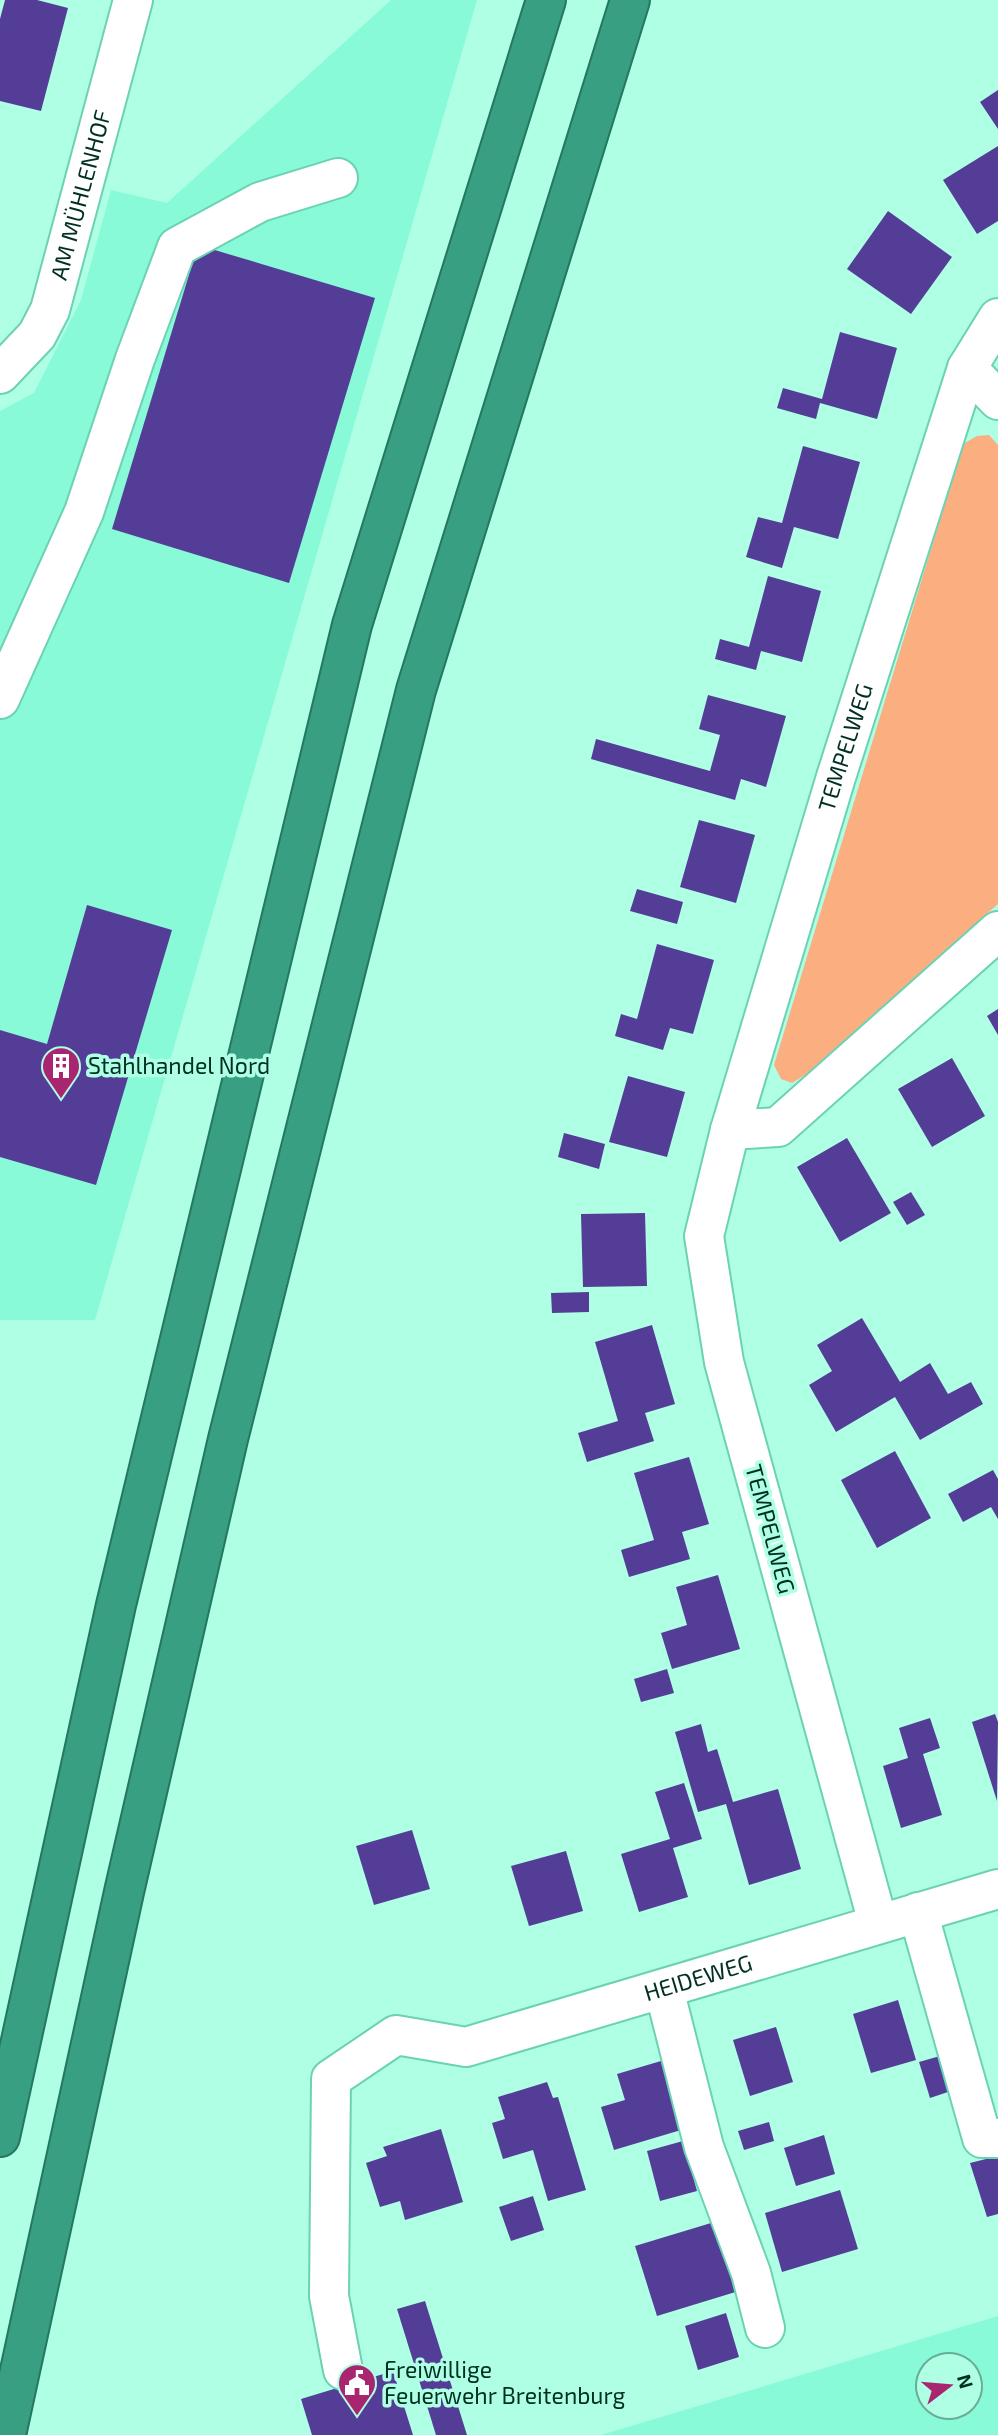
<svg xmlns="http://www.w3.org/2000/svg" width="998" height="2435" font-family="'Exo 2',sans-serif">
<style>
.built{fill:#88fad7;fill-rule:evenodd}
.green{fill:#fbae80}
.building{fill:#543d97}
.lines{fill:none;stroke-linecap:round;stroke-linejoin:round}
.minor-casing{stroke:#6bd2b3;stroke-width:42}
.highway-casing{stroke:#247861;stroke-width:42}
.minor{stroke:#fff;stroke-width:38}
.highway{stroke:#389f83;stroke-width:38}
.labels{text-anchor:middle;stroke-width:7;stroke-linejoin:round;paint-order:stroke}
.street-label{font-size:23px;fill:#002f23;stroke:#afffe4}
.poi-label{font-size:23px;fill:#002f23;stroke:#afffe4;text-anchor:start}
</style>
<rect width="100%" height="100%" fill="#afffe4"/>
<g class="built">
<path d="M391,0H477L95,1320H0V411L34,393L81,300L111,190L167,203Z"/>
<path d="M998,2316V2435H601ZM970,2365V2407H928V2365Z"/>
</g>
<path class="green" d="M989,435L998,445V904L805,1075L792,1083L781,1079L774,1065L963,444L977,436Z"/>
<g class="building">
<path d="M5,0H37L68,8L41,111L0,101V19Z"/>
<path d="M998,90V129L980,102Z"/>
<path d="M998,146V221L977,234L943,180Z"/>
<path d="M888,211L952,257L911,314L847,269Z"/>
<path d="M198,245L375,298L289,583L112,529Z"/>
<path d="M840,332L897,348L877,419L820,403L816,419L777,408L783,388L822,399Z"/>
<path d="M803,446L860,462L838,539L794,527L782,568L746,557L758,517L782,523Z"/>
<path d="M768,576L821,591L802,662L761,651L756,670L715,659L720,639L749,647Z"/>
<path d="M708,695L786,716L766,787L741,779L735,800L591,759L596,739L710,771L720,735L699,729Z"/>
<path d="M699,820L755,835L736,903L680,887Z"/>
<path d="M637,889L683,902L677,924L630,911Z"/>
<path d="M87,905L172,930L96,1185L0,1157V1030L47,1044Z"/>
<path d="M657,944L714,960L693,1034L670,1028L663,1050L615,1036L621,1014L637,1019Z"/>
<path d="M998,1009V1035L987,1016Z"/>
<path d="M952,1058L985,1116L932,1147L898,1089Z"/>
<path d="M628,1076L685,1092L667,1157L609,1142Z"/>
<path d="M564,1133L605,1144L599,1169L558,1157Z"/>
<path d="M847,1138L891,1213L840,1242L797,1167Z"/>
<path d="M911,1192L925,1215L907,1225L893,1202Z"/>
<path d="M645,1213L647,1286L583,1287L581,1214Z"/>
<path d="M589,1292V1312L552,1313L551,1293Z"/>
<path d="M862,1318L900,1382L930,1363L948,1394L971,1382L983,1404L920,1440L895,1397L836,1432L809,1385L832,1371L817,1345Z"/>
<path d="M652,1325L675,1404L645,1413L654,1441L587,1462L578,1433L618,1421L595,1342Z"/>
<path d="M895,1451L931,1518L877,1548L841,1480Z"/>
<path d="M689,1457L709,1524L682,1532L690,1559L629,1577L621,1550L654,1540L634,1473Z"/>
<path d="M993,1470L998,1479V1519L991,1507L963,1522L948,1494Z"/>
<path d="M718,1575L740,1649L672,1669L661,1633L687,1625L676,1587Z"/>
<path d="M667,1669L674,1693L641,1702L634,1679Z"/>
<path d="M995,1714L998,1722L997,1801L972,1722Z"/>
<path d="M930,1718L940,1748L923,1754L942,1815L901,1828L883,1766L908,1758L899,1728Z"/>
<path d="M701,1724L708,1752L717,1749L733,1802L778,1789L801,1869L749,1885L726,1804L698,1812L675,1732Z"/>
<path d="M684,1783L702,1839L673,1848L688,1897L639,1912L621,1854L670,1839L655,1792Z"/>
<path d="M412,1830L430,1889L374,1905L356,1846Z"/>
<path d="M566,1851L583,1911L529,1926L511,1866Z"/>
<path d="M898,2000L916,2060L871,2073L853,2014Z"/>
<path d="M776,2027L793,2082L750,2096L733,2040Z"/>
<path d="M940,2056L951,2091L930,2098L919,2062Z"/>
<path d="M661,2061L681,2130L614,2150L601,2107L625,2100L617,2074Z"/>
<path d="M547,2082L553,2098L558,2097L586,2190L548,2201L533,2150L503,2159L492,2123L505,2119L498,2097Z"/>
<path d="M769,2122L774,2141L744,2150L738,2131Z"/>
<path d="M441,2129L463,2202L405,2220L400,2201L380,2207L366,2163L387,2156L383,2147Z"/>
<path d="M824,2135L835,2174L796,2186L784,2148Z"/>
<path d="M683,2141L697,2191L660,2201L647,2151Z"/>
<path d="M998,2156V2214L987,2217L970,2163Z"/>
<path d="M840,2190L858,2249L782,2272L765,2213Z"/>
<path d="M533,2196L544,2230L511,2241L499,2207Z"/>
<path d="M721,2220L742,2290L657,2316L635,2246Z"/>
<path d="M425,2301L467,2435H436L397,2309Z"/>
<path d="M726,2313L739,2357L698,2370L685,2326Z"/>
<path d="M393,2371L413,2435H312L301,2399Z"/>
</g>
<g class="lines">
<defs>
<g id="minor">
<path d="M967,368L998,400"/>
<path id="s1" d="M0,374L37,335L50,310L133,0"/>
<path d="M0,699L84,512L135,359L177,247L260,202L338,178"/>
<path d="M730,1130L778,1127L998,931"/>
<path d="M918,1912L982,2138H998"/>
<path id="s2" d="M878,1923L724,1362L704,1236L730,1130L836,777L967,368L998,318"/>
<path d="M664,1989L704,2147L751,2273L765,2328"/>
<path id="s3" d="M343,2370L329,2296L331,2079L396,2035L466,2047L998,1889"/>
</g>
<g id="highway">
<path d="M0,2137L116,1605L352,625L546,0"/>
<path d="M6,2435L124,1892L228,1439L416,690L630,0"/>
</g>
</defs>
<use href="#minor" class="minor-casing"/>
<use href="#highway" class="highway-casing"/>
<use href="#minor" class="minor"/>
<use href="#highway" class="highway"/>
</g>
<defs>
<symbol id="building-pin" viewBox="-11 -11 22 30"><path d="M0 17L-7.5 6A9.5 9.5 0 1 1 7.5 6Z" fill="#a92570" stroke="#afffe4"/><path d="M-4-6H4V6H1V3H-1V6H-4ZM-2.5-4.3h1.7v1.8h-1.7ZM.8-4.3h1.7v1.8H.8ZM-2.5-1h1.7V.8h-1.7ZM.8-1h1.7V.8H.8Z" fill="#fff"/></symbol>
<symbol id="civic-pin" viewBox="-11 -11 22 30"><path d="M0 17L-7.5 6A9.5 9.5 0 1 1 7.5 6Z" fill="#a92570" stroke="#afffe4"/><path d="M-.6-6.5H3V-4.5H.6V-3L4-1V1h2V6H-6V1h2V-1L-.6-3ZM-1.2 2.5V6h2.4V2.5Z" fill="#fff"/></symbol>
</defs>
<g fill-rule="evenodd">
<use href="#building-pin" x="39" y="1044" width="44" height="60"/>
<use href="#civic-pin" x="335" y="2361" width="44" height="60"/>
</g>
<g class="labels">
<g class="street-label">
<text dy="8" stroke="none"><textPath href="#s1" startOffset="201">AM MÜHLENHOF</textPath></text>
<text dy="8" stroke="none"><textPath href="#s2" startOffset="1218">TEMPELWEG</textPath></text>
<text transform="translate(770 1529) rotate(75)" y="8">TEMPELWEG</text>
<text dy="8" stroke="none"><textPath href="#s3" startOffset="684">HEIDEWEG</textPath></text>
</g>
<g class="poi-label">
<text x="88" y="1074">Stahlhandel Nord</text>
<text x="384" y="2378">Freiwillige<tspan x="384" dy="26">Feuerwehr Breitenburg</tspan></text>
</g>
</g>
<g transform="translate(949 2386) rotate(74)"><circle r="33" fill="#afffe4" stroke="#69ac97" stroke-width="2"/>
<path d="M0-5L12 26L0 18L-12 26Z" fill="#a92570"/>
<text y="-10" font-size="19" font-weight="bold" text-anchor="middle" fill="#002f23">N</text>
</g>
</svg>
